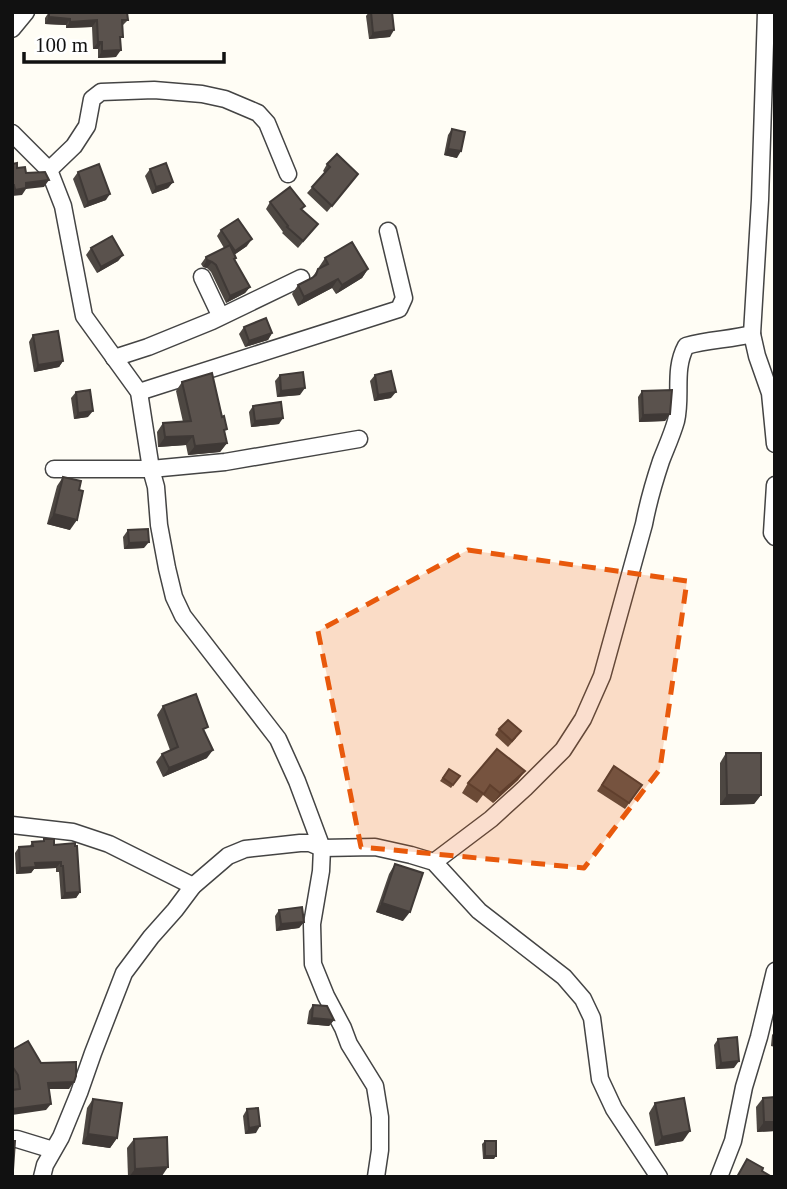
<svg xmlns="http://www.w3.org/2000/svg" width="787" height="1189" font-family="Georgia,serif">
<style>
.lines{fill:none;stroke-linecap:round;stroke-linejoin:round}
.street-casing{stroke:#444;stroke-width:19}
.street{stroke:#fff;stroke-width:16}
.wall{fill:#4d4742}
.shaded-wall{fill:#3f3936}
.building{fill:#5a524d;stroke:#3f3936;stroke-width:2}
.marked{fill:#e8590c;fill-opacity:0.2;stroke:#e8590c;stroke-width:5;stroke-dasharray:14 9;stroke-linejoin:round}
</style>
<rect width="100%" height="100%" fill="#fffdf5"/>
<g class="lines">
<defs>
<g id="street">
<path d="M12,29L26,12"/>
<path d="M12,133L49,170L63,206L84,316L139,392L151,469L156,487L159,525L167,568L174,597L183,616L278,739L297,781L322,848L321,871L312,924L313,964L326,996L343,1028L349,1044L375,1086L380,1117V1150L376,1177"/>
<path d="M49,170L74,146L87,126L92,99L101,92L154,90L202,94L225,99L258,113L267,123L288,174"/>
<path d="M202,277L220,315"/>
<path d="M752,334L757,356L770,393L775,444"/>
<path d="M114,358L148,347L212,321L301,278"/>
<path d="M139,392L399,309L404,298L388,231"/>
<path d="M54,469H151L225,462L359,439"/>
<path d="M775,485L772,533L775,537"/>
<path d="M12,825L73,832L109,844L193,886"/>
<path d="M434,862L491,819L525,788L563,750L583,719L602,676L644,524C648,503 654,482 661,461C666,448 672,435 676,421C682,395 673,370 686,346C709,339 729,340 752,334L760,200L766,12"/>
<path d="M12,1139H17L53,1150"/>
<path d="M42,1177L45,1165L61,1137L79,1093L93,1053L124,973L151,937L175,910L193,886L228,856L245,849L300,843H310L322,848L375,847L411,855L434,862L479,911L564,977L583,999L592,1018L600,1079L614,1109L659,1177"/>
<path d="M719,1177L733,1141L744,1087L759,1037L775,971"/>
</g>
</defs>
<use href="#street" class="street-casing"/>
<use href="#street" class="street"/>
</g>
<g class="wall">
<path d="M49,12H127L128,20L122,26L116,57L98,58V49H93L92,27L66,28V25L45,24V18Z"/>
<path d="M369,12H392L390,37L369,39L366,16Z"/>
<path d="M452,129L457,158L444,155L448,135Z"/>
<path d="M327,164L358,174L327,212L307,193L325,173L323,171Z"/>
<path d="M150,169L173,182L168,188L152,194L145,176Z"/>
<path d="M78,172L106,200L84,208L73,179Z"/>
<path d="M270,202L302,210L318,224L298,248L282,233L283,232L266,209Z"/>
<path d="M221,230L247,246L234,255L236,258L234,260L250,287L245,293L226,303L211,272L207,268L203,267L201,264L206,257L224,248L217,236Z"/>
<path d="M91,248L123,255L118,261L97,273L86,255Z"/>
<path d="M325,258L368,269L362,278L336,294L332,288L298,306L292,294L298,285L311,279L318,269L320,268L319,267Z"/>
<path d="M244,327L272,333L268,340L245,347L239,334Z"/>
<path d="M33,335L63,361L59,367L34,372L29,342Z"/>
<path d="M280,375L300,395L277,397L275,381Z"/>
<path d="M375,375L391,398L374,401L370,381Z"/>
<path d="M182,382L225,433L227,443L220,452L188,455L186,445L158,447L157,432L163,423L183,422L176,391Z"/>
<path d="M642,391L670,414L665,421L639,422L638,397Z"/>
<path d="M76,392L88,417L74,419L71,398Z"/>
<path d="M253,406L279,424L251,427L249,412Z"/>
<path d="M63,477L70,530L47,524L57,486Z"/>
<path d="M128,530L144,548L124,549L123,537Z"/>
<path d="M163,706L207,758L163,777L156,762L162,754L170,750L157,715Z"/>
<path d="M499,729L516,738L508,747L495,735Z"/>
<path d="M726,753L761,795L754,804L720,805V763Z"/>
<path d="M614,766L642,785L625,809L597,791Z"/>
<path d="M449,769L460,776L451,788L440,781Z"/>
<path d="M525,771L518,780L493,803L483,795L477,803L462,793L468,783Z"/>
<path d="M44,839L54,845L80,892L76,898L61,899L59,872H56V868L34,869L31,873L16,874L15,853L19,847L30,846L32,842L43,841Z"/>
<path d="M395,864L403,921L376,912L389,874Z"/>
<path d="M279,910L304,922L299,928L276,931L275,916Z"/>
<path d="M313,1005L334,1020L329,1026L307,1024L309,1011Z"/>
<path d="M775,1031V1047L771,1046L772,1035Z"/>
<path d="M718,1039L734,1068L716,1069L714,1045Z"/>
<path d="M12,1050L41,1063L69,1089H49L46,1110L14,1090L12,1080Z"/>
<path d="M763,1098L775,1131L757,1132L756,1107Z"/>
<path d="M93,1099L117,1138L110,1148L82,1144L87,1108Z"/>
<path d="M655,1103L683,1141L655,1146L649,1113Z"/>
<path d="M247,1109L256,1133L245,1134L243,1116Z"/>
<path d="M134,1139L162,1176L128,1177L127,1148Z"/>
<path d="M485,1141L494,1159H483L482,1144Z"/>
</g>
<g class="shaded-wall">
<path d="M49,17L70,19L66,25L45,24Z"/>
<path d="M97,20L92,27L66,28L70,22Z"/>
<path d="M394,30L390,37L369,39L373,33Z"/>
<path d="M98,42H102L98,49H93Z"/>
<path d="M121,50L116,57L98,58L102,51Z"/>
<path d="M448,149L461,151L457,158L444,155Z"/>
<path d="M49,180L44,187L26,189L22,195L12,196V193L15,190L26,183Z"/>
<path d="M173,182L168,188L152,194L156,187Z"/>
<path d="M110,194L106,200L84,208L88,202Z"/>
<path d="M252,239L247,246L231,257L235,251Z"/>
<path d="M123,255L118,261L97,273L101,267Z"/>
<path d="M207,260L212,262L207,268L203,267Z"/>
<path d="M368,269L362,278L336,294L342,285Z"/>
<path d="M338,279L332,288L298,306L304,297Z"/>
<path d="M250,287L245,293L226,303L230,296Z"/>
<path d="M272,333L268,340L245,347L249,341Z"/>
<path d="M63,361L59,367L34,372L38,365Z"/>
<path d="M305,388L300,395L277,397L281,391Z"/>
<path d="M396,392L391,398L374,401L378,395Z"/>
<path d="M93,411L88,417L74,419L78,413Z"/>
<path d="M670,414L665,421L639,422L643,415Z"/>
<path d="M283,418L279,424L251,427L255,421Z"/>
<path d="M193,436L186,445L158,447L165,437Z"/>
<path d="M227,443L220,452L188,455L195,446Z"/>
<path d="M54,514L77,520L70,530L47,524Z"/>
<path d="M149,542L144,548L124,549L129,543Z"/>
<path d="M213,750L207,758L163,777L169,768Z"/>
<path d="M525,771L518,780L493,803L500,793Z"/>
<path d="M727,795H761L754,804L720,805Z"/>
<path d="M61,862L56,868L34,869L31,873L16,874L20,868L35,863Z"/>
<path d="M80,892L76,898L61,899L65,893Z"/>
<path d="M382,903L410,912L403,921L376,912Z"/>
<path d="M304,922L299,928L276,931L281,924Z"/>
<path d="M312,1018L334,1020L329,1026L307,1024Z"/>
<path d="M739,1061L734,1068L716,1069L721,1063Z"/>
<path d="M74,1082L69,1089H43L48,1083Z"/>
<path d="M51,1104L46,1110L12,1115V1109Z"/>
<path d="M764,1122H775V1131L757,1132Z"/>
<path d="M260,1126L256,1133L245,1134L249,1128Z"/>
<path d="M690,1131L683,1141L655,1146L662,1137Z"/>
<path d="M88,1134L117,1138L110,1148L82,1144Z"/>
<path d="M485,1156H496L494,1159H483Z"/>
<path d="M168,1167L162,1176L129,1177L135,1169Z"/>
</g>
<g class="building">
<path d="M49,12H127L128,20H122L123,37H120L121,50L102,51V42H98L97,20L70,22V19L49,17Z"/>
<path d="M371,12H392L394,30L373,33Z"/>
<path d="M452,129L465,132L461,151L448,149Z"/>
<path d="M337,154L358,174L332,206L312,187L330,167L327,164Z"/>
<path d="M17,163V168L25,167L26,173L45,172L49,180L26,183V188L15,190L14,185H12V164Z"/>
<path d="M166,163L173,182L156,187L150,169Z"/>
<path d="M99,164L110,194L88,202L78,172Z"/>
<path d="M290,187L305,206L301,209L318,224L303,241L287,227L288,226L270,202Z"/>
<path d="M238,219L252,239L235,251L221,230Z"/>
<path d="M112,236L123,255L101,267L91,248Z"/>
<path d="M352,242L368,269L342,285L338,279L304,297L298,285L312,278L316,275L318,269L328,264L325,258Z"/>
<path d="M230,245L236,258L234,259L250,287L230,296L216,265L212,262L207,260L206,257Z"/>
<path d="M266,318L272,333L249,341L244,327Z"/>
<path d="M58,331L63,361L38,365L33,335Z"/>
<path d="M391,371L396,392L378,395L375,375Z"/>
<path d="M303,372L305,388L281,391L280,375Z"/>
<path d="M212,373L222,417L224,416L227,429L224,430L227,443L195,446L193,436L165,437L163,423L191,421L182,382Z"/>
<path d="M90,390L93,411L78,413L76,392Z"/>
<path d="M672,390L670,414L643,415L642,391Z"/>
<path d="M281,402L283,418L255,421L253,406Z"/>
<path d="M63,477L81,481L79,490L83,491L77,520L54,514Z"/>
<path d="M148,529L149,542L129,543L128,530Z"/>
<path d="M196,694L208,727L203,729L213,750L169,768L162,754L178,747L163,706Z"/>
<path d="M508,720L521,731L512,741L499,729Z"/>
<path d="M497,749L525,771L500,793L490,785L484,794L468,783Z"/>
<path d="M726,753H761V795H727Z"/>
<path d="M614,766L642,785L629,803L602,785Z"/>
<path d="M449,769L460,776L453,785L443,778Z"/>
<path d="M44,839H54V845L75,843V846H77L80,892L65,893L63,866H61V862L35,863L36,867L20,868L19,847L33,846L32,842L44,841Z"/>
<path d="M395,864L423,873L410,912L382,903Z"/>
<path d="M302,907L304,922L281,924L279,910Z"/>
<path d="M313,1005L327,1006L334,1020L312,1018Z"/>
<path d="M737,1037L739,1061L721,1063L718,1039Z"/>
<path d="M28,1041L41,1063L76,1062V1076L74,1082L48,1083L51,1104L12,1109V1090L20,1089L18,1075L12,1066V1050Z"/>
<path d="M775,1097V1122H764L763,1098Z"/>
<path d="M684,1098L690,1131L662,1137L655,1103Z"/>
<path d="M93,1099L122,1103L117,1138L88,1134Z"/>
<path d="M258,1108L260,1126L249,1128L247,1109Z"/>
<path d="M167,1137L168,1167L135,1169L134,1139Z"/>
<path d="M12,1141H15L13,1170H12Z"/>
<rect x="485" y="1141" width="11" height="15"/>
<path d="M747,1159L763,1168L762,1171L772,1177H737Z"/>
</g>
<path class="marked" d="M468,550L687,581L660,769L584,868L361,847L318,631Z"/>
<rect width="787" height="1189" fill="none" stroke="#111111" stroke-width="28"/>
<path d="M24 52v10h200v-10" fill="none" stroke="#111111" stroke-width="3.5"/>
<text x="35" y="52" font-size="21" fill="#111111" stroke="#ffffff" stroke-width="5" paint-order="stroke">100 m</text>
</svg>
